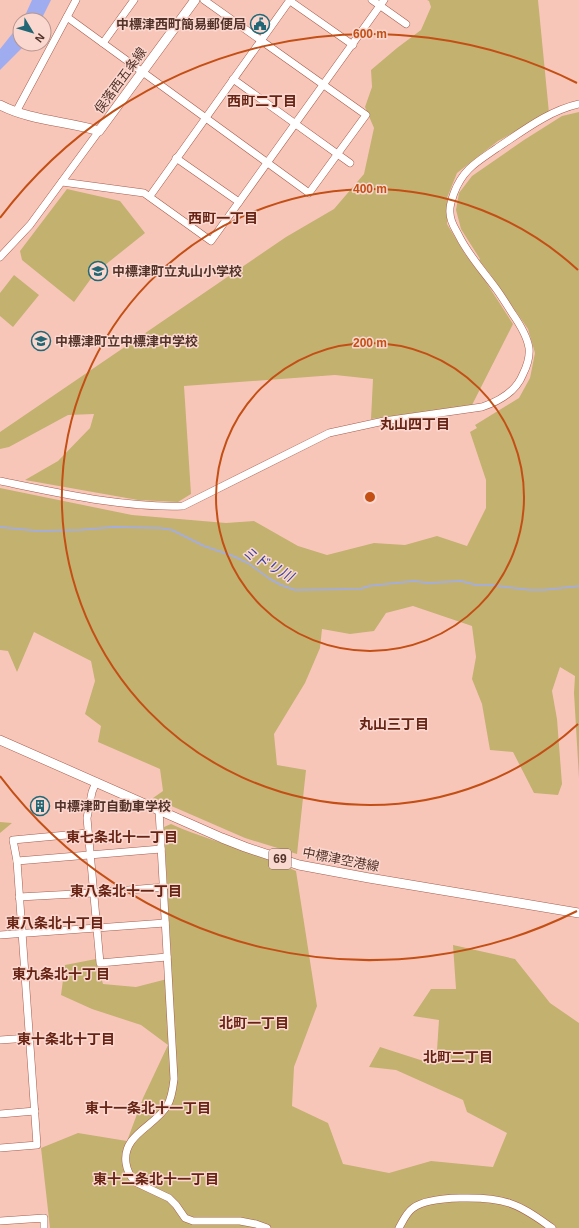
<svg xmlns="http://www.w3.org/2000/svg" width="579" height="1228" font-family="Arial,'Noto Sans JP',sans-serif">
<style>
.green{fill:#c3b170}
.water{fill:#9fadf0}
.lines{fill:none;stroke-linecap:round;stroke-linejoin:round}
.stream{stroke:#9fadf0;stroke-width:1.5}
.minor-casing{stroke:#a65d4b;stroke-width:8}
.major-casing{stroke:#a65d4b;stroke-width:10}
.minor{stroke:#fff;stroke-width:7}
.major{stroke:#fff;stroke-width:9}
.ring{fill:none;stroke:#c34f14;stroke-width:2}
.labels{text-anchor:middle;stroke-width:3;stroke-linejoin:round;paint-order:stroke}
.shield{fill:#fad8cf;stroke:#85645c;stroke-width:1}
.shield-label{font-size:12px;font-weight:bold;fill:#53322a}
.poi-label{font-size:13px;font-weight:bold;fill:#53322a;stroke:#fad8cf;text-anchor:start}
.street-label{font-size:13px;fill:#53322a;stroke:#fad8cf}
.neighbourhood-label{font-size:14px;font-weight:bold;fill:#672415;stroke:#fad8cf}
.water-label{font-size:14px;font-style:italic;fill:#39409f;stroke:#fad8cf}
.centre{fill:#c34f14;stroke:#fad8cf;stroke-width:2}
.ring-label{font-size:12px;text-anchor:middle;font-weight:bold;fill:#c34f14;stroke:#fad8cf;stroke-width:3;stroke-linejoin:round;paint-order:stroke}
</style>
<rect width="100%" height="100%" fill="#f8c6b9"/>
<g class="green">
<path d="M427,0H538L549,113L498,141L457,173L447,198V224L465,254L484,279L513,324L472,405L371,419L373,379L335,375L184,386L191,494L178,502L138,500L25,480L58,461L90,428L94,414L68,415L9,447L0,449V432L286,237L334,209L364,174L374,128L365,107L372,87L371,70L397,48L421,30L431,7L429,1Z"/>
<path d="M579,112V778L574,693L575,676L560,667L552,691L557,719L562,784L558,795L534,793L513,752L490,750L482,704L472,679L476,657L472,626L413,606L386,613L374,631L350,634L322,629L320,648L305,683L274,734L277,765L306,770L297,854L245,838L153,798L163,791L160,769L98,742L101,726L85,714L95,681L91,661L34,632L17,672L8,651L0,650V488L132,515L226,523L254,521L298,546L327,555L374,543L405,545L437,536L467,546L486,508V480L470,432L477,428L475,425L519,398L530,378L535,353L528,329L490,274L479,260L480,259L461,229L456,210L459,193L472,176L524,140L562,116Z"/>
<path d="M67,189L120,201L145,233L95,273L74,302L22,260L20,251Z"/>
<path d="M14,275L39,295L13,327L0,316V293Z"/>
<path d="M0,822L12,823L0,833Z"/>
<path d="M171,824C211,842 256,851 296,871L317,1006L294,1067L292,1106L328,1123L343,1164L389,1173L431,1161L493,1167L507,1133L467,1112L463,1100L396,1070L369,1067L380,1047L436,1065L439,1020L413,1016L431,989H456L453,945L515,959L550,1003L579,1023V1228H50L41,1148L78,1133L127,1141L143,1098L168,1045L141,1025L92,1009L61,995L65,965L96,959L103,984L136,987L171,978V957L164,827Z"/>
</g>
<g class="water">
<path d="M32,0H51L41,20H23Z"/>
<path d="M20,24V44H26L0,70V49Z"/>
</g>
<g class="lines">
<path class="stream" d="M0,527L37,531L80,530L113,527L160,528L172,530L204,546L233,556L248,563L270,579L281,585L295,590L360,589L369,586L414,581L428,583L461,581L476,585H491L530,590H544L579,586"/>
<defs>
<g id="minor">
<path d="M372,0L406,24"/>
<path d="M290,1L353,45"/>
<path d="M67,17L309,193L366,115L204,0"/>
<path d="M103,43L134,0"/>
<path d="M233,79L350,163"/>
<path d="M16,112L76,0"/>
<path d="M176,158L239,202"/>
<path d="M62,182L144,193L211,241L384,0"/>
<path d="M150,196L290,0"/>
<path d="M0,257L30,225L99,131"/>
<path d="M0,481C59,493 123,508 183,506L329,433L384,421L482,407C500,401 516,392 523,374C527,366 530,357 529,348C527,335 519,323 512,313C507,305 502,297 497,290C484,272 469,256 459,236C455,228 450,222 450,213C449,206 452,199 454,193C463,169 477,162 497,148C523,131 548,111 579,104"/>
<path d="M96,782L92,792L87,818L100,963L167,957"/>
<path d="M159,810L174,1079C173,1088 172,1098 167,1106C154,1127 122,1135 126,1163C127,1171 130,1176 135,1182L169,1198L176,1205L185,1218L193,1221H240L256,1224L267,1228"/>
<path d="M17,861L13,840L88,833"/>
<path d="M19,897L93,893L164,887"/>
<path d="M0,935L165,923"/>
<path d="M0,1040L29,1038"/>
<path d="M0,1114L35,1111"/>
<path d="M0,1148L37,1145L17,861L161,849"/>
<path d="M0,1221L44,1218V1228"/>
<path d="M399,1228C403,1221 406,1213 413,1208C430,1195 489,1196 509,1203C525,1208 539,1219 552,1228"/>
</g>
<g id="major">
<path d="M0,105C31,121 67,121 99,131L195,0"/>
<path d="M0,740L222,838L245,847L299,865L369,878L579,913"/>
</g>
</defs>
<use href="#minor" class="minor-casing"/>
<use href="#major" class="major-casing"/>
<use href="#minor" class="minor"/>
<use href="#major" class="major"/>
</g>
<g class="ring">
<circle cx="370" cy="497" r="154"/>
<path d="M578 724A308 308 0 1 1 578 270"/>
<path d="M577 911A463 463 0 0 1 0 776M0 218A463 463 0 0 1 577 83"/>
</g>
<defs>
<symbol id="civic-ring" viewBox="-11 -11 22 22"><circle r="9.5" fill="#fad8cf" stroke="#216776" stroke-width="1.5"/><path d="M-.6-6.5H3V-4.5H.6V-3L4-1V1h2V6H-6V1h2V-1L-.6-3ZM-1.2 2.5V6h2.4V2.5Z" fill="#216776"/></symbol>
<symbol id="school-ring" viewBox="-11 -11 22 22"><circle r="9.5" fill="#fad8cf" stroke="#216776" stroke-width="1.5"/><path d="M0-5L7-2L0 1L-7-2ZM-4 1L0 2.5L4 1V4Q0 6-4 4Z" fill="#216776"/></symbol>
<symbol id="building-ring" viewBox="-11 -11 22 22"><circle r="9.5" fill="#fad8cf" stroke="#216776" stroke-width="1.5"/><path d="M-4-6H4V6H1V3H-1V6H-4ZM-2.5-4.3h1.7v1.8h-1.7ZM.8-4.3h1.7v1.8H.8ZM-2.5-1h1.7V.8h-1.7ZM.8-1h1.7V.8H.8Z" fill="#216776"/></symbol>
</defs>
<g fill-rule="evenodd">
<use href="#civic-ring" x="249" y="13" width="22" height="22"/>
<use href="#school-ring" x="87" y="260" width="22" height="22"/>
<use href="#school-ring" x="30" y="330" width="22" height="22"/>
<use href="#building-ring" x="29" y="795" width="22" height="22"/>
</g>
<g class="labels">
<rect class="shield" x="269" y="849" width="22" height="20" rx="3"/>
<g class="shield-label">
<text x="280" y="863">69</text>
</g>
<g class="poi-label">
<text x="246" y="29" text-anchor="end">中標津西町簡易郵便局</text>
<text x="112" y="276">中標津町立丸山小学校</text>
<text x="55" y="346">中標津町立中標津中学校</text>
<text x="54" y="811">中標津町自動車学校</text>
</g>
<g class="street-label">
<text transform="translate(120 80) rotate(-54)" y="5">俣落西五条線</text>
<text transform="translate(341 859) rotate(11)" y="5">中標津空港線</text>
</g>
<g class="neighbourhood-label">
<text x="262" y="106">西町二丁目</text>
<text x="223" y="223">西町一丁目</text>
<text x="415" y="429">丸山四丁目</text>
<text x="394" y="729">丸山三丁目</text>
<text x="122" y="842">東七条北十一丁目</text>
<text x="126" y="896">東八条北十一丁目</text>
<text x="55" y="928">東八条北十丁目</text>
<text x="61" y="979">東九条北十丁目</text>
<text x="254" y="1028">北町一丁目</text>
<text x="66" y="1044">東十条北十丁目</text>
<text x="458" y="1062">北町二丁目</text>
<text x="148" y="1113">東十一条北十一丁目</text>
<text x="156" y="1184">東十二条北十一丁目</text>
</g>
<g class="water-label">
<text transform="translate(268 564) rotate(29)" y="5">ミドリ川</text>
</g>
</g>
<circle cx="370" cy="497" r="6" class="centre"/>
<g class="ring-label">
<text x="370" y="38">600 m</text>
<text x="370" y="193">400 m</text>
<text x="370" y="347">200 m</text>
</g>
<g transform="translate(32 32) rotate(128)"><circle r="19" fill="#fad8cf" stroke="#b7968d"/>
<path d="M0-3L7 15L0 10L-7 15Z" fill="#216776"/>
<text y="-6" font-size="11" font-weight="bold" text-anchor="middle" fill="#53322a">N</text>
</g>
</svg>
